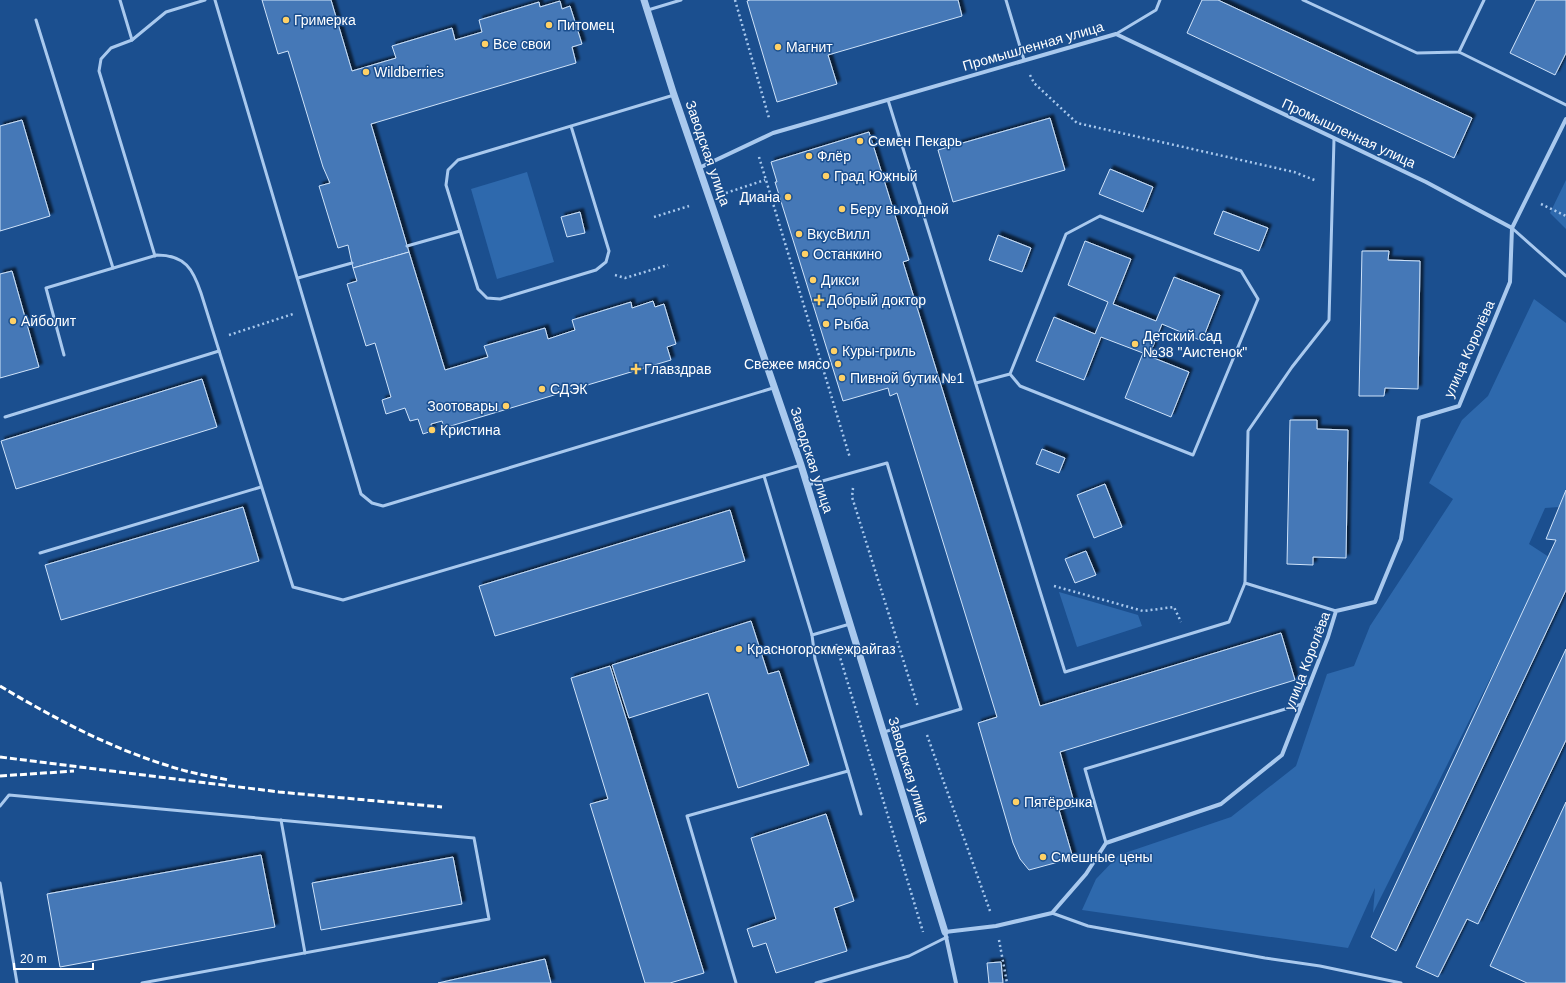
<svg xmlns="http://www.w3.org/2000/svg" width="1566" height="983" font-family="Helvetica,sans-serif">
<style>
.green{fill:#2e69ad}
.building{fill:#4478b7;stroke:#cfe3fa;filter:url(#shadow)}
.lines{fill:none;stroke-linecap:round;stroke-linejoin:round}
.path{stroke:#a9c9ee;stroke-width:2.5;stroke-dasharray:2 3;stroke-linecap:butt}
.service{stroke:#a9c9ee;stroke-width:3}
.minor{stroke:#a9c9ee;stroke-width:4}
.tertiary{stroke:#a9c9ee;stroke-width:7}
.rail{stroke:#fff;stroke-width:3;stroke-dasharray:7 3;stroke-linecap:butt}
.poi-dot{fill:#ffd166;stroke:#1b4f8f;stroke-width:1.5}
.labels{text-anchor:middle;stroke-width:3;stroke-linejoin:round;paint-order:stroke}
.poi-label{font-size:14px;fill:#fff;stroke:#1b4f8f;text-anchor:start}
.street-label{font-size:14px;fill:#fff;stroke:#1b4f8f}
</style>
<defs>
<filter id="shadow"><feDropShadow dx="3.5" dy="-3.5" stdDeviation="1" flood-color="#0009"/></filter>
</defs>
<rect width="100%" height="100%" fill="#1b4f8f"/>
<g class="green">
<path d="M527,172L554,262L497,279L471,189Z"/>
<path d="M1566,180V229L1550,213Z"/>
<path d="M1534,299L1566,323V490L1559,507L1545,508L1529,544L1549,557L1507,645L1373,913L1375,888L1348,948L1082,910L1096,879L1119,855L1231,817L1296,766L1327,674L1354,666L1370,626L1453,499L1429,483L1462,420L1488,396Z"/>
<path d="M1059,592L1138,615L1142,626L1077,647Z"/>
</g>
<g class="building">
<path d="M262,0H331L352,71L396,58L392,46L452,28L455,40L482,32L479,20L539,2L540,7L560,1L562,9L570,6L582,44L572,47L576,63L371,124L409,252L353,268L348,245L338,248L319,186L330,183L323,167L288,51L278,54Z"/>
<path d="M750,0H958L962,16L828,55L837,84L777,102L747,1Z"/>
<path d="M1202,0H1218L1472,118L1454,158L1187,33Z"/>
<path d="M1536,0H1566V53L1555,75L1510,53Z"/>
<path d="M1050,118L1065,170L953,202L938,150Z"/>
<path d="M22,120L50,216L0,231V126Z"/>
<path d="M869,132L909,260L903,262L1040,706L1281,633L1295,680L1060,752L1075,806L1059,810L1073,858L1029,870L1020,859L1013,843L978,723L997,717L897,393L890,396L888,388L843,401L775,182H777L771,162Z"/>
<path d="M1110,169L1153,187L1143,212L1099,194Z"/>
<path d="M1223,211L1268,228L1259,251L1214,234Z"/>
<path d="M580,212L585,233L567,237L561,217Z"/>
<path d="M998,235L1031,248L1022,272L989,260Z"/>
<path d="M1085,241L1131,259L1113,304L1156,321L1174,277L1220,295L1202,341L1162,324L1149,356L1189,372L1171,417L1125,398L1143,353L1101,337L1084,380L1036,361L1054,317L1095,334L1108,302L1068,285Z"/>
<path d="M1362,251H1389L1388,260L1420,261L1418,389L1385,388L1384,396H1359Z"/>
<path d="M409,252L445,370L488,357L484,346L545,328L548,339L575,330L572,320L631,302L632,308L653,301L655,307L664,304L676,344L667,347L671,360L444,428L442,421L431,424L432,431L423,434L418,419L410,421L405,408L386,414L382,400L391,397L375,343L366,346L347,284L357,281L353,268Z"/>
<path d="M12,271L39,367L0,378V274Z"/>
<path d="M202,379L217,427L16,489L1,441Z"/>
<path d="M1290,420H1317V429L1348,430L1346,558L1313,557V565L1287,564Z"/>
<path d="M1042,449L1065,458L1059,473L1036,464Z"/>
<path d="M1105,484L1122,527L1094,538L1077,495Z"/>
<path d="M1566,490V590L1396,951L1371,937L1556,540L1546,539Z"/>
<path d="M243,507L259,561L61,620L45,565Z"/>
<path d="M730,510L745,561L495,636L479,586Z"/>
<path d="M1086,551L1096,575L1075,583L1065,559Z"/>
<path d="M751,621L768,674L779,671L809,765L738,788L708,693L629,718L612,665Z"/>
<path d="M1566,649V740L1478,924L1467,919L1438,977L1416,967Z"/>
<path d="M610,666L704,973L670,983H645L590,804L608,799L571,678Z"/>
<path d="M1566,802V983H1527L1490,966Z"/>
<path d="M826,814L854,901L834,908L847,951L776,973L766,943L753,947L747,929L776,919L751,838Z"/>
<path d="M261,855L275,927L60,967L47,894Z"/>
<path d="M453,857L462,904L321,930L312,883Z"/>
<path d="M545,959L551,983H438Z"/>
<path d="M1001,962L1003,983H989L987,963Z"/>
</g>
<g class="lines">
<g class="path">
<path d="M735,0L769,118"/>
<path d="M1030,75L1034,83L1077,123L1294,172L1317,181"/>
<path d="M759,157L850,458"/>
<path d="M726,193L765,180"/>
<path d="M1541,204L1566,216"/>
<path d="M654,217L689,206"/>
<path d="M615,275L625,278L668,265"/>
<path d="M229,335L293,314"/>
<path d="M853,488L852,497L918,707"/>
<path d="M1054,586L1143,611L1174,607L1181,622"/>
<path d="M836,644L923,932"/>
<path d="M927,735L990,911"/>
<path d="M999,940L1007,983"/>
</g>
<g class="service">
<path d="M120,0L132,40L111,48L101,59L99,71L155,256"/>
<path d="M215,0L361,494L372,503L383,506L773,388"/>
<path d="M1006,0L1024,60"/>
<path d="M1303,0L1417,53L1459,52L1484,0"/>
<path d="M648,10L681,0"/>
<path d="M36,20L113,268"/>
<path d="M1116,34L1156,10L1160,0"/>
<path d="M132,40L166,12L205,0"/>
<path d="M1459,52L1566,105"/>
<path d="M888,100L1065,672L1229,622L1245,583"/>
<path d="M571,126L609,251L606,262L596,270L500,299L487,298L478,289L446,185L448,170L458,160L674,95"/>
<path d="M1334,139L1329,320L1292,367L1248,431L1245,583L1336,611"/>
<path d="M1512,228L1566,276"/>
<path d="M407,246L460,231"/>
<path d="M298,278L352,263"/>
<path d="M64,355L46,288L157,255C185,255 193,269 201,293L293,587L343,600L801,465"/>
<path d="M976,383L1010,374L1066,234L1100,216L1241,271L1258,299L1193,455L1020,386L1010,374"/>
<path d="M5,417L219,351"/>
<path d="M764,476L812,635L850,624"/>
<path d="M808,485L887,463L961,709L884,732"/>
<path d="M40,553L261,487"/>
<path d="M812,635L815,659L861,814"/>
<path d="M0,806L9,795L474,838L489,919L142,983"/>
<path d="M281,820L305,953"/>
<path d="M1106,843L1085,769L1302,704"/>
<path d="M0,883L17,983"/>
<path d="M1052,913L1088,926L1265,958L1320,966L1401,983"/>
<path d="M736,983L687,816L848,771"/>
<path d="M816,983L909,956L947,937"/>
</g>
<g class="minor">
<path d="M699,168L773,133L1116,34L1426,182L1512,228"/>
<path d="M956,983L945,932L996,926L1052,913L1086,874L1106,843L1221,804L1282,755L1328,637L1336,611L1375,602L1401,539L1419,418L1459,406L1510,282L1512,228L1566,119"/>
</g>
<path class="tertiary" d="M644,0L674,95L801,465L945,932"/>
<g class="rail">
<path d="M0,686C52,717 108,747 166,765C186,772 208,776 229,780"/>
<path d="M0,757L279,792L442,807"/>
<path d="M0,776L74,771"/>
</g>
</g>
<g class="poi-dot">
<circle cx="286" cy="20" r="4"/>
<circle cx="549" cy="25" r="4"/>
<circle cx="485" cy="44" r="4"/>
<circle cx="778" cy="47" r="4"/>
<circle cx="366" cy="72" r="4"/>
<circle cx="860" cy="141" r="4"/>
<circle cx="809" cy="156" r="4"/>
<circle cx="826" cy="176" r="4"/>
<circle cx="788" cy="197" r="4"/>
<circle cx="842" cy="209" r="4"/>
<circle cx="799" cy="234" r="4"/>
<circle cx="805" cy="254" r="4"/>
<circle cx="813" cy="280" r="4"/>
<path d="M817 294h4v4h4v4h-4v4h-4v-4h-4v-4h4z"/>
<circle cx="13" cy="321" r="4"/>
<circle cx="826" cy="324" r="4"/>
<circle cx="1135" cy="344" r="4"/>
<circle cx="834" cy="351" r="4"/>
<circle cx="838" cy="364" r="4"/>
<path d="M634 363h4v4h4v4h-4v4h-4v-4h-4v-4h4z"/>
<circle cx="842" cy="378" r="4"/>
<circle cx="542" cy="389" r="4"/>
<circle cx="506" cy="406" r="4"/>
<circle cx="432" cy="430" r="4"/>
<circle cx="739" cy="649" r="4"/>
<circle cx="1016" cy="802" r="4"/>
<circle cx="1043" cy="857" r="4"/>
</g>
<g class="labels">
<g class="poi-label">
<text x="294" y="25">Гримерка</text>
<text x="557" y="30">Питомец</text>
<text x="493" y="49">Все свои</text>
<text x="786" y="52">Магнит</text>
<text x="374" y="77">Wildberries</text>
<text x="868" y="146">Семен Пекарь</text>
<text x="817" y="161">Флёр</text>
<text x="834" y="181">Град Южный</text>
<text x="780" y="202" text-anchor="end">Диана</text>
<text x="850" y="214">Беру выходной</text>
<text x="807" y="239">ВкусВилл</text>
<text x="813" y="259">Останкино</text>
<text x="821" y="285">Дикси</text>
<text x="827" y="305">Добрый доктор</text>
<text x="21" y="326">Айболит</text>
<text x="834" y="329">Рыба</text>
<text x="1143" y="341">Детский сад<tspan x="1143" dy="16">№38 "Аистенок"</tspan></text>
<text x="842" y="356">Куры-гриль</text>
<text x="830" y="369" text-anchor="end">Свежее мясо</text>
<text x="644" y="374">Главздрав</text>
<text x="850" y="383">Пивной бутик №1</text>
<text x="550" y="394">СДЭК</text>
<text x="498" y="411" text-anchor="end">Зоотовары</text>
<text x="440" y="435">Кристина</text>
<text x="747" y="654">Красногорскмежрайгаз</text>
<text x="1024" y="807">Пятёрочка</text>
<text x="1051" y="862">Смешные цены</text>
</g>
<g class="street-label">
<text transform="translate(1033 46) rotate(-16)" y="5">Промышленная улица</text>
<text transform="translate(1349 133) rotate(25)" y="5">Промышленная улица</text>
<text transform="translate(708 153) rotate(71)" y="5">Заводская улица</text>
<text transform="translate(1469 349) rotate(-66)" y="5">улица Королёва</text>
<text transform="translate(812 460) rotate(72)" y="5">Заводская улица</text>
<text transform="translate(1307 661) rotate(-69)" y="5">улица Королёва</text>
<text transform="translate(909 770) rotate(73)" y="5">Заводская улица</text>
</g>
</g>
<path d="M14 963v6h79v-6" fill="none" stroke="#ffffff" stroke-width="2"/>
<text x="20" y="963" font-size="12" fill="#ffffff" stroke="#1b4f8f" stroke-width="3" paint-order="stroke">20 m</text>
</svg>
